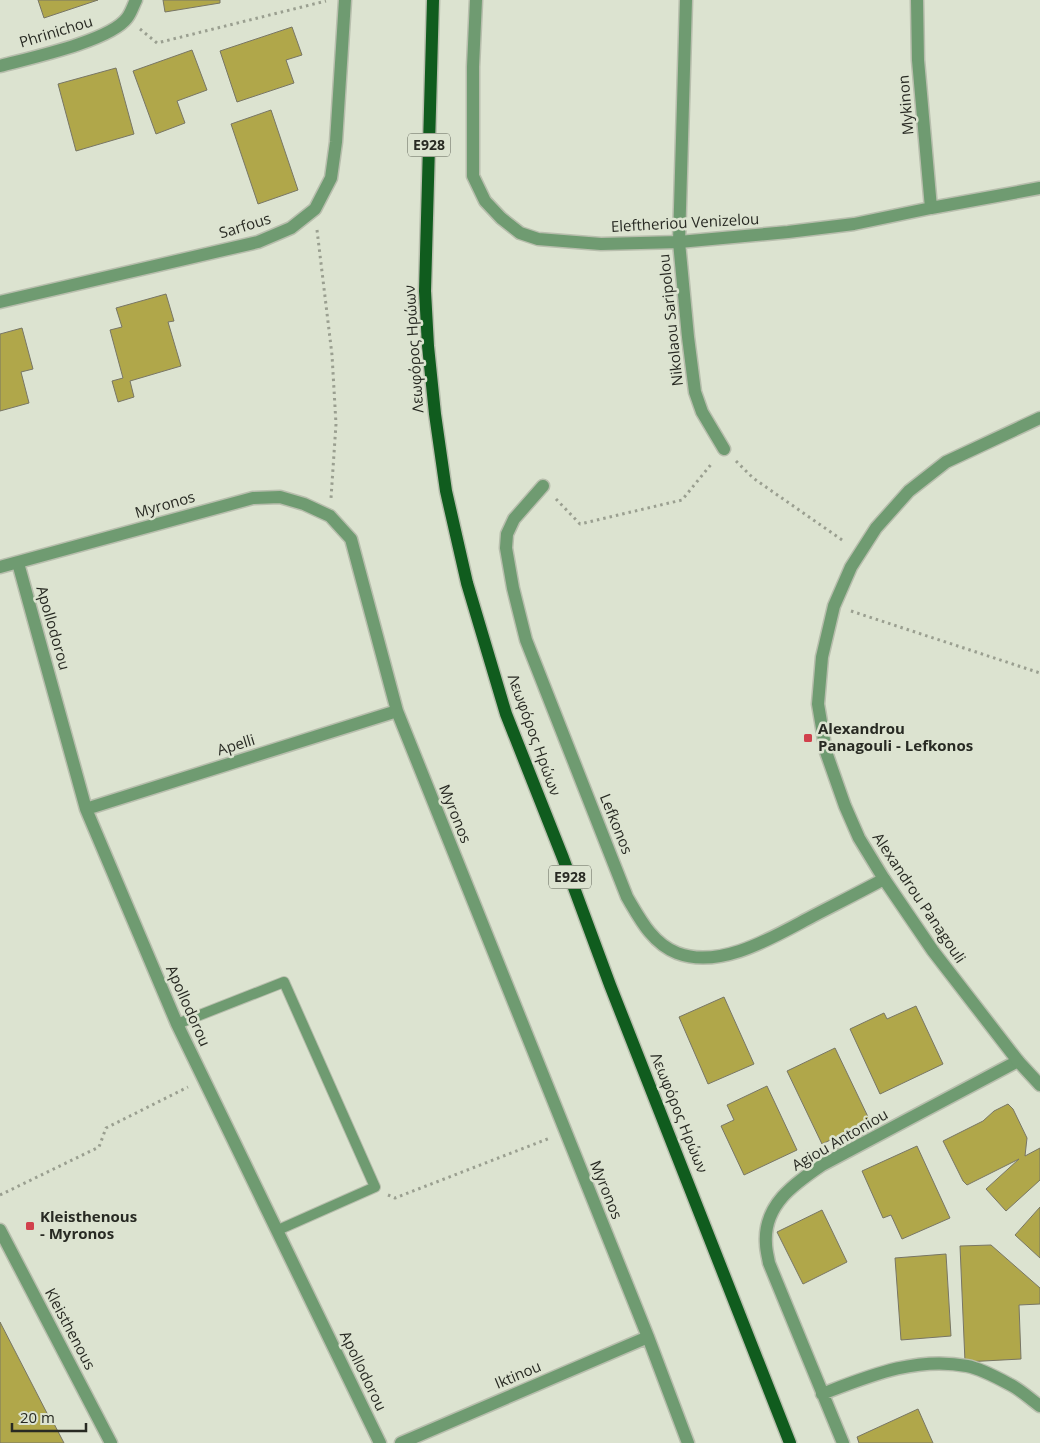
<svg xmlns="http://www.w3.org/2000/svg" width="1040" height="1443" font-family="'Open Sans',sans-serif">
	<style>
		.building { fill: #b0a74a; stroke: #787665 }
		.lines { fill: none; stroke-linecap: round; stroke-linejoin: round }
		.service-casing { stroke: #b8bead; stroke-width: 12 }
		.minor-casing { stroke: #b8bead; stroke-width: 15 }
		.tertiary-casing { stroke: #b8bead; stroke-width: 15 }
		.primary-casing { stroke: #b8bead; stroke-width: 15 }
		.path { stroke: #9a9f90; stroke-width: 3; stroke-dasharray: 2.5 4; stroke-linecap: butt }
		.service { stroke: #6f9b71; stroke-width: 10 }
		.minor { stroke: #6f9b71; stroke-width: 12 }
		.tertiary { stroke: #6f9b71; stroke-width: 12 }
		.primary { stroke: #105c1e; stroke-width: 12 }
		.poi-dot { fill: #d1414c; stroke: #dce3d0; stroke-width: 2 }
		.labels { text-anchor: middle; stroke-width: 5; stroke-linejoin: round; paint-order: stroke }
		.shield { fill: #dce3d0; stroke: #5e6257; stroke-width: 1 }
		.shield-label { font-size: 14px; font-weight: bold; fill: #282a23 }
		.street-label { font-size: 15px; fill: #282a23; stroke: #dce3d0 }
		.poi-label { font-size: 15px; font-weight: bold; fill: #282a23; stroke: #dce3d0; text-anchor: start }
	</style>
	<rect width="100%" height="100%" fill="#dce3d0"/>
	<!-- building -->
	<path class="building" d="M38 0H98L44 18Z
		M163 0H220V3L165 12Z
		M292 27 302 55 286 60 294 83 237 102 220 51Z
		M192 50 207 90 177 101 185 123 156 134 133 71Z
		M116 68 134 134 76 151 58 84Z
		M271 110 298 190 258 204 231 124Z
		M166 294 174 321 168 322 181 366 130 381 134 397 118 402 112 381 123 378 110 330 122 327 116 308Z
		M22 328 33 369 21 372 29 403 0 411V334Z
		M724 997 754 1064 708 1084 679 1017Z
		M916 1006 943 1064 880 1094 850 1029 884 1013 887 1019Z
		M835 1048 870 1121 822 1144 787 1071Z
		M767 1086 797 1150 744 1175 721 1126 734 1120 727 1105Z
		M1008 1104 1013 1109 1027 1138 1025 1156 1040 1148V1180L1006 1211 986 1189 1019 1159 967 1185 963 1181 943 1141 983 1121 994 1111Z
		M917 1146 950 1218 902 1239 891 1215 883 1218 862 1171Z
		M1040 1207V1258L1015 1235Z
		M822 1210 847 1262 803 1284 777 1232Z
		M991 1245 1040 1288V1304L1019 1305 1021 1359 965 1362 960 1246Z
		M946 1254 951 1336 901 1340 895 1258Z
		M0 1322 50 1419 51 1418 64 1443H0Z
		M918 1409 933 1443H859L857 1437Z"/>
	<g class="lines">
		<defs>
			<path id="service" d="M177 1024 284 982 375 1187 278 1230"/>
			<path id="minor" d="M476 0 473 67V176L485 201 501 218 520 233 538 239 601 244 679 242 788 232 854 224 931 208 1040 188
				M686 0 679 242 688 337 695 392 702 412 724 449
				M917 0 918 60 931 208
				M0 66C30 58 110 41 127 18 131 13 133 6 136 0
				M0 302 258 242 291 228 315 209 331 178 336 142 345 0
				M543 486 514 519 507 534 506 548 513 588 526 640 627 897C640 919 652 943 677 953 721 970 775 936 813 916 836 904 860 892 884 879
				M18 563 86 809 177 1024 380 1443
				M0 567 253 498 280 497 304 504 330 516 351 539 397 711 648 1337 688 1443
				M86 809 397 711
				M0 1230 111 1443
				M822 1394C869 1376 916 1356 967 1366 978 1368 998 1378 1009 1384 1020 1389 1030 1399 1040 1406
				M401 1443 648 1337
				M843 1443 769 1263C768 1257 766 1250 766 1244 763 1205 794 1184 822 1165L1018 1061"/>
			<path id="tertiary" d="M1040 418 946 462 909 491 876 528 851 567 834 606 822 657 818 704 826 752 845 806 859 838 884 879 933 951 1018 1061 1040 1085"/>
			<path id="primary" d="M433 0 425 291 428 346 435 414 446 491 467 583 506 714 563 858 610 985 790 1443"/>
		</defs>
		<!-- service casing -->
		<use href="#service" class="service-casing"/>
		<!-- minor casing -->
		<use href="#minor" class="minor-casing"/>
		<!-- tertiary casing -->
		<use href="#tertiary" class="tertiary-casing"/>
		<!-- primary casing -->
		<use href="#primary" class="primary-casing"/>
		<!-- path -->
		<path class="path" d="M140 29 157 43 326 1
			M317 230 332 355 336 424 331 498
			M736 461 753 478 845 542
			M556 499 580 524 682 500 713 462
			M851 611 1040 673
			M0 1195 99 1147 106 1128 188 1087
			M388 1195 395 1198 550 1138"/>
		<!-- service -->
		<use href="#service" class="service"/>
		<!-- minor -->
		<use href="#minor" class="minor"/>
		<!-- tertiary -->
		<use href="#tertiary" class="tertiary"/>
		<!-- primary -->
		<use href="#primary" class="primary"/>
	</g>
	<!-- markers -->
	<g class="poi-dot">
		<rect x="803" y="733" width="10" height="10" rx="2.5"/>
		<rect x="25" y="1221" width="10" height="10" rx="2.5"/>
	</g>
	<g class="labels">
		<!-- shield labels -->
		<g class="shield">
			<rect x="408" y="133.5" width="42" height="23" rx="4"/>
			<rect x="549" y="865.5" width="42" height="23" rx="4"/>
		</g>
		<g class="shield-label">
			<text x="429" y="150">E928</text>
			<text x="570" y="882">E928</text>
		</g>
		<!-- street labels -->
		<g class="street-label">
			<text transform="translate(56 32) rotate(-17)" y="5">Phrinichou</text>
			<text transform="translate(906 105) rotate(-95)" y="5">Mykinon</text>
			<text transform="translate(685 223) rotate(-3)" y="5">Eleftheriou Venizelou</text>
			<text transform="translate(245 226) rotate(-17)" y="5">Sarfous</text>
			<text transform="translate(671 320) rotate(-96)" y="5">Nikolaou Saripolou</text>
			<text transform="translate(414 349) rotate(-94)" y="5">Λεωφόρος Ηρώων</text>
			<text transform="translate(165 505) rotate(-16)" y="5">Myronos</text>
			<text transform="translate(53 628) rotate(74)" y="5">Apollodorou</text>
			<text transform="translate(534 735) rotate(70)" y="5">Λεωφόρος Ηρώων</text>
			<text transform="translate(236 745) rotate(-17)" y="5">Apelli</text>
			<text transform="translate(455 814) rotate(68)" y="5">Myronos</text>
			<text transform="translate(616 824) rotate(68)" y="5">Lefkonos</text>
			<text transform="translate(919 898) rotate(56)" y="5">Alexandrou Panagouli</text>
			<text transform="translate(188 1006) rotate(66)" y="5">Apollodorou</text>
			<text transform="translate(679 1113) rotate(68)" y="5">Λεωφόρος Ηρώων</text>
			<text transform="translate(840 1140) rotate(-30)" y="5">Agiou Antoniou</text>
			<text transform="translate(606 1190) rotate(68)" y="5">Myronos</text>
			<text transform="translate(70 1329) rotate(62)" y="5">Kleisthenous</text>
			<text transform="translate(363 1371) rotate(64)" y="5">Apollodorou</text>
			<text transform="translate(518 1375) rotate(-23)" y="5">Iktinou</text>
		</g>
		<!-- poi labels -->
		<g class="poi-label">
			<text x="818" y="734">Alexandrou<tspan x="818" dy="17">Panagouli - Lefkonos</tspan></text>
			<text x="40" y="1222">Kleisthenous<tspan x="40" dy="17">- Myronos</tspan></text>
		</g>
	</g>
	<!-- scale -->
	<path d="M12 1423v8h74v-8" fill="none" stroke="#282a23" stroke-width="2.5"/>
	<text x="20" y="1423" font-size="15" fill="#282a23" stroke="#dce3d0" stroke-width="4" paint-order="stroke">20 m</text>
</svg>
